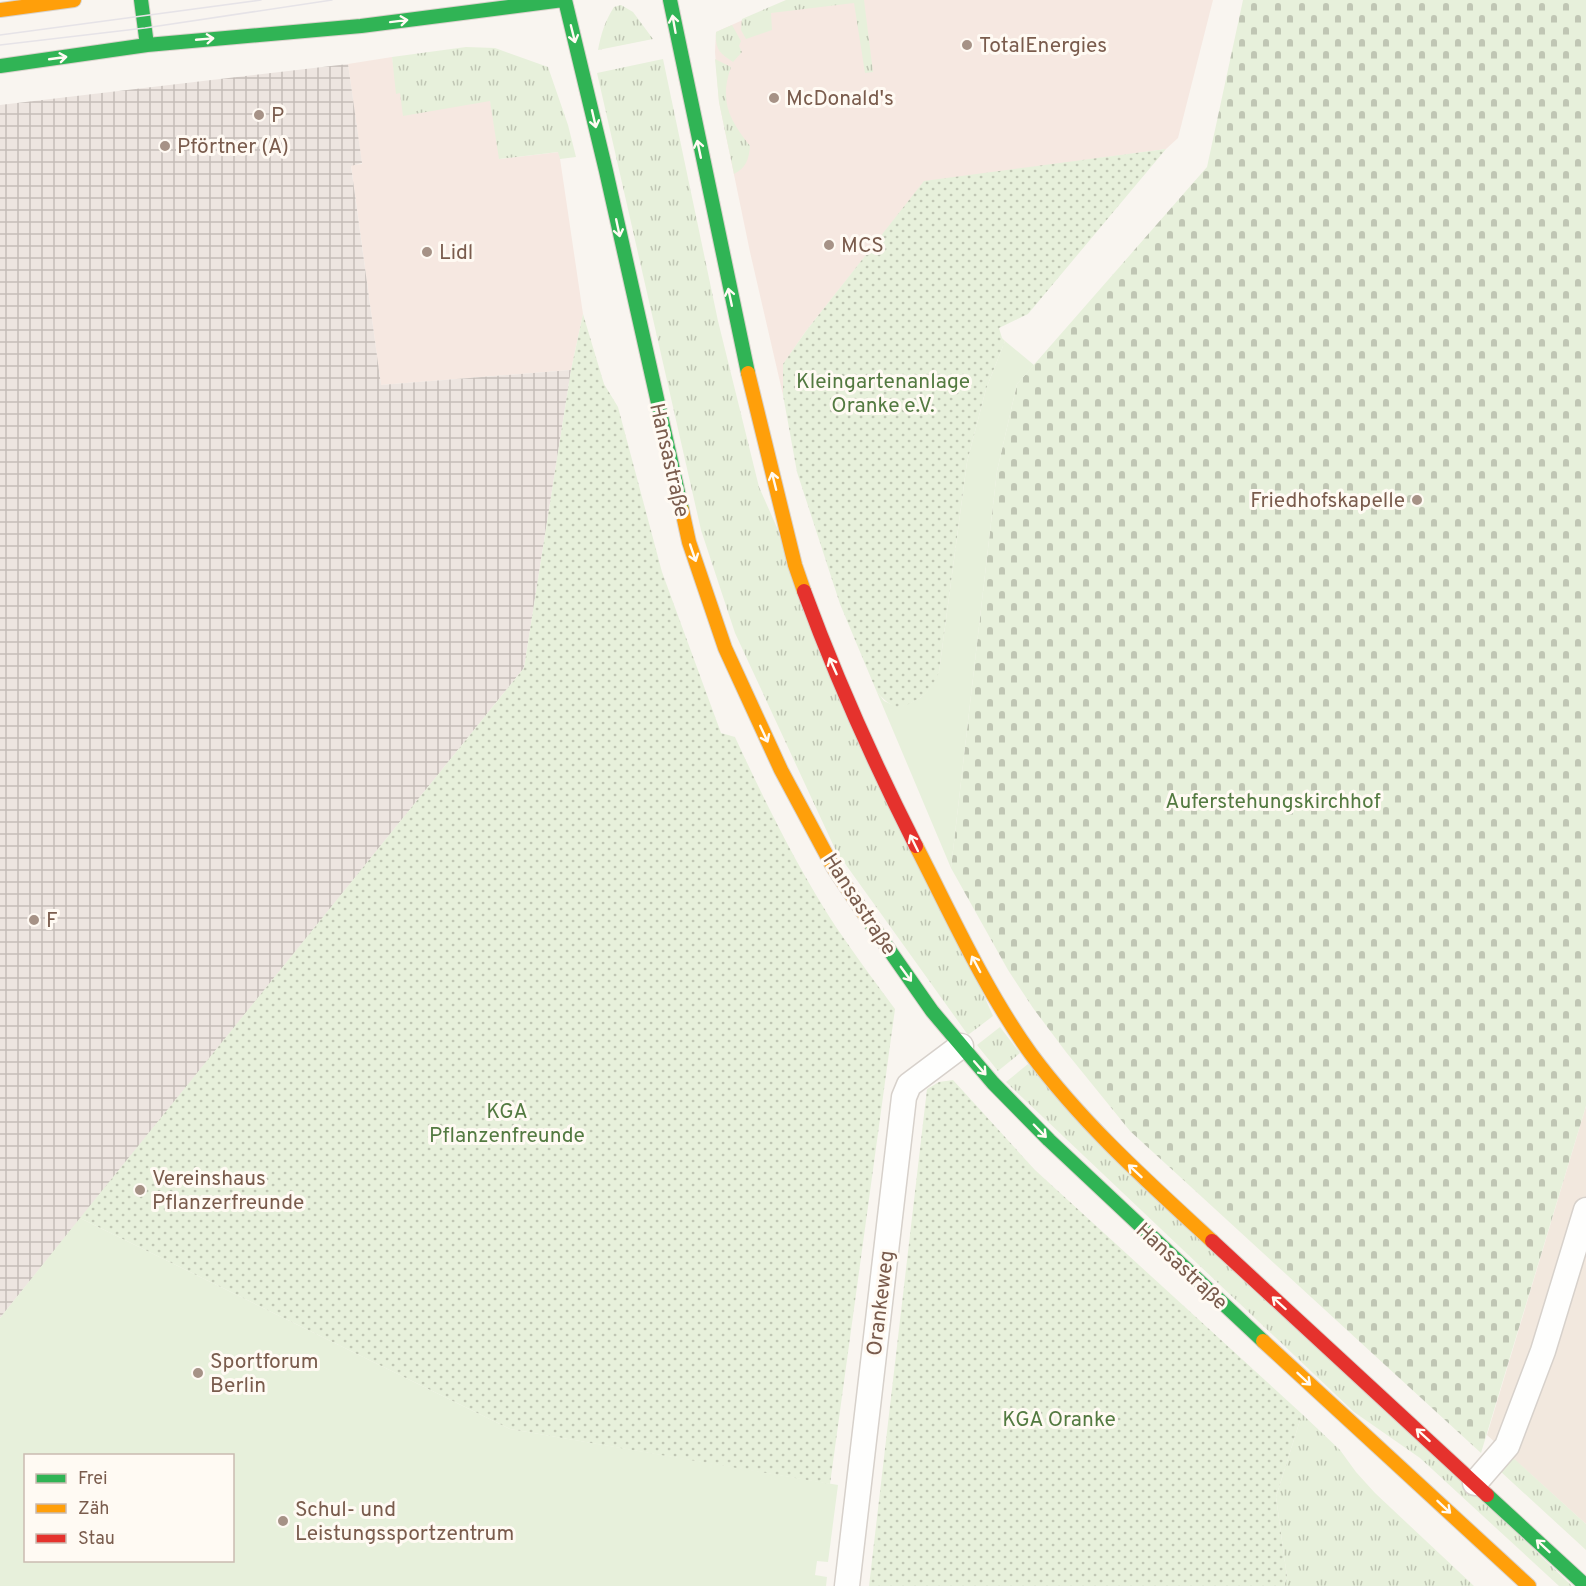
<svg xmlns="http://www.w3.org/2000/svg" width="1586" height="1586" font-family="Overpass,sans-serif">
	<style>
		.residential { fill: #f2e8de }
		.commercial { fill: #f6e8e1 }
		.industrial { fill: url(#industrial-grid) }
		.grass { fill: url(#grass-tufts) }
		.cemetery { fill: url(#cemetery-stones) }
		.park { fill: #e7f0db; fill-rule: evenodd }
		.garden { fill: url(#garden-dots) }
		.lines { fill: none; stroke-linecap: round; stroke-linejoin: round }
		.street-casing { stroke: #d7d1cb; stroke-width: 27 }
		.fast-casing { stroke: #d9d2cb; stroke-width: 16 }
		.slow-casing { stroke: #d9d2cb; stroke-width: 16 }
		.jam-casing { stroke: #d9d2cb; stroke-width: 16 }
		.street { stroke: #fefefd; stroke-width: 24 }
		.fast { stroke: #30b455; stroke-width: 14 }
		.slow { stroke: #ff9f0a; stroke-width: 14 }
		.jam { stroke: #e5322d; stroke-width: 14 }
		.tram { stroke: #e6e3e7; stroke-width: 1.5 }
		.oneway { stroke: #fffaf3 }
		.poi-dot { fill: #a69286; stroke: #fffaf3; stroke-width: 2 }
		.labels { text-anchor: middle; stroke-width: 6; stroke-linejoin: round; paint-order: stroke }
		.poi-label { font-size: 21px; fill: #7a5c4d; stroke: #fffaf3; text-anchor: start }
		.park-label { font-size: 21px; fill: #537a41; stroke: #fffaf3 }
		.street-label { font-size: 21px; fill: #7a5c4d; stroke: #fffaf3 }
	</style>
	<defs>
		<pattern id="industrial-grid" width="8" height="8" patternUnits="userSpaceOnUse" patternTransform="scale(1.5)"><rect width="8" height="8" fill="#ede5e0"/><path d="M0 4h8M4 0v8" fill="none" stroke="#c5bdb8"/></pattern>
		<pattern id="grass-tufts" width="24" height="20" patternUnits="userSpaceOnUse" patternTransform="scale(1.5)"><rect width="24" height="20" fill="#e7f0db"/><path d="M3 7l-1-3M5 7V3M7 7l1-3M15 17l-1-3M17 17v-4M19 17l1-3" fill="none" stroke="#c0c6b4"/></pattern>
		<pattern id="cemetery-stones" width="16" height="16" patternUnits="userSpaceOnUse" patternTransform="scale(1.5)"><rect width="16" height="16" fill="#e7f0db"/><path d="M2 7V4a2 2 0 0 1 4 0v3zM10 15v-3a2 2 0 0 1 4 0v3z" fill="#c0c6b4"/></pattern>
		<pattern id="garden-dots" width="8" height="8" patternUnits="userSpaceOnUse" patternTransform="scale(1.5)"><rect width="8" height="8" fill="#e7f0db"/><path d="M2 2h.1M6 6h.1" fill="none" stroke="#c0c6b4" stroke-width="1.8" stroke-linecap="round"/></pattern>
	</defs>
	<rect width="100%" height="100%" fill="#f9f5f0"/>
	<!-- residential -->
	<path class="residential" d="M1586 1106V1524L1487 1435Z"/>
	<!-- commercial -->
	<path class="commercial" d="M808 0H1213L1178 138 1166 149 924 182 806 331 784 363 783 395 750 252 719 102 715 52 716 32 776 5Z
		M392 57 397 91 487 81 500 159 559 152 583 314 571 370 381 385 351 165 362 164 348 64Z"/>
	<!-- industrial -->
	<path class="industrial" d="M348 64 362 163 351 166 381 385 571 370 524 668 0 1318V105Z"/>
	<!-- grass -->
	<path class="grass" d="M786 0H864L873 72 865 73 854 3 771 13 772 30 746 39 741 30 742 19Z
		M621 5 633 12 653 39 598 50C601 34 605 21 614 7Z
		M732 25 741 41 739 46 742 52 733 62C719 53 715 49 716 32Z
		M466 47 495 48 548 67 568 125 576 157 560 159 558 152 499 159 490 101 403 116 400 93 396 94 392 57Z
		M663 59 718 321 759 487 993 1016 968 1035 836 851 735 633 701 530 597 73Z
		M715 59 731 67C719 101 729 119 750 146 749 159 746 168 734 174L719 102Z
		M1000 1027 1020 1053 998 1071 977 1045Z
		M1028 1064 1572 1586H1559L1420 1458 1354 1412 1006 1082Z
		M1302 1414 1340 1450 1356 1472 1375 1493 1474 1586H1284L1287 1577 1276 1497Z
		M1510 1455 1586 1524V1550L1500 1471Z"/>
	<!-- cemetery -->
	<path class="cemetery" d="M1243 0H1586V1106L1481 1453 1130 1131 1066 1052 1033 1008 1008 970 951 868 997 471 1017 384 1207 167Z"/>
	<!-- park -->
	<path class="park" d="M1005 341 1034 365 1017 384 997 471 951 868 876 690 884 701 897 707C921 701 928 694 939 672L967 462 986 389Z
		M80 1218 510 1429 838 1485 828 1562 817 1561 815 1575 827 1577 826 1586H0V1318ZM26 1456H232V1560H26Z"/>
	<!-- garden -->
	<path class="garden" d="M1166 149 1028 314 999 328 1002 338 1005 341 986 389 967 462 939 672C931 693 918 702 897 708 888 703 882 699 876 690L840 604 797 472 783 395V364L806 331 924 181Z
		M583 314 604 384 618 407 662 572 721 733 735 737C765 802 797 867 836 927 855 955 875 982 895 1009L830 1484 510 1429 80 1218 524 668 571 370Z
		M953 1080 1035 1170 1302 1414 1276 1497 1287 1577 1284 1586H869L927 1089 939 1082Z"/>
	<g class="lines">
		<defs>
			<path id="street" d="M1475 1483 1507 1446 1543 1351 1586 1210
				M847 1586 904 1097 909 1085 961 1046"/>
			<path id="fast" d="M141 0 147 45
				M565 0 606 171 682 510
				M670 0 748 373
				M0 66 147 45 361 26 563 0
				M869 921 932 1011 993 1083 1049 1140 1263 1341
				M1487 1495 1586 1586"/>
			<path id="slow" d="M0 10 74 0
				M748 373 795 565 804 591
				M682 510 689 542 725 648 781 770 833 867 869 921
				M916 846C952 916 985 990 1031 1054 1083 1124 1148 1182 1212 1241
				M1263 1341 1529 1586"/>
			<path id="jam" d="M804 591C836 678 874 763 916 846
				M1212 1241 1487 1495"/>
		</defs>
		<!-- street casing -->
		<use href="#street" class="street-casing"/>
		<!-- fast casing -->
		<use href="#fast" class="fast-casing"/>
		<!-- slow casing -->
		<use href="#slow" class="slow-casing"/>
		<!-- jam casing -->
		<use href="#jam" class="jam-casing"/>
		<!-- street -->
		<use href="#street" class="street"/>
		<!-- fast -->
		<use href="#fast" class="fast"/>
		<!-- slow -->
		<use href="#slow" class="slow"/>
		<!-- jam -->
		<use href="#jam" class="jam"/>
		<!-- tram -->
		<path class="tram" d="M0 35 261 0
			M0 45 145 28 332 0"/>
	</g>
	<!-- one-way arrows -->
	<defs><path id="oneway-shaft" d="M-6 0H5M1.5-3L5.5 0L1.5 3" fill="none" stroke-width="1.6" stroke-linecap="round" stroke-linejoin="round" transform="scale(1.5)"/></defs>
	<g class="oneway">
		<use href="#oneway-shaft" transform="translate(399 21) rotate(-7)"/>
		<use href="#oneway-shaft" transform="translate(674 24) rotate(-100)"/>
		<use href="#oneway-shaft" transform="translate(573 34) rotate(76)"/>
		<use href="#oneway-shaft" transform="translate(205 39) rotate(-5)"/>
		<use href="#oneway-shaft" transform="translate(58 58) rotate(-8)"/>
		<use href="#oneway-shaft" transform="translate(594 119) rotate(77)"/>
		<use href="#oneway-shaft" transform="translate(699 149) rotate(-102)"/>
		<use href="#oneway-shaft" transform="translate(618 228) rotate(78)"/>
		<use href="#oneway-shaft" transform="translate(730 297) rotate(-102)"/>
		<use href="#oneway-shaft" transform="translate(774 481) rotate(-104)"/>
		<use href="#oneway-shaft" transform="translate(693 553) rotate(71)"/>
		<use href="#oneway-shaft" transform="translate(833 666) rotate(-114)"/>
		<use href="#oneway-shaft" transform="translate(764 734) rotate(65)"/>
		<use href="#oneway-shaft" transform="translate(914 843) rotate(-116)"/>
		<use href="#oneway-shaft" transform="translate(976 964) rotate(-118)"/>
		<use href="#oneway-shaft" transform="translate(906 974) rotate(54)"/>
		<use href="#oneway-shaft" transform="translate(980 1068) rotate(49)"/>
		<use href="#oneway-shaft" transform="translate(1040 1131) rotate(46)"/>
		<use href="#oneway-shaft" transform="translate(1135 1171) rotate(-137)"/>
		<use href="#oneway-shaft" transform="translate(1279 1303) rotate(-138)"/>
		<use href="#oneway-shaft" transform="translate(1304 1379) rotate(43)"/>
		<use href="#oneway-shaft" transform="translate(1423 1435) rotate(-138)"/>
		<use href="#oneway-shaft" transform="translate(1444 1507) rotate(43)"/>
		<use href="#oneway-shaft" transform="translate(1543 1546) rotate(-137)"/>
	</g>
	<!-- markers -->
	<g class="poi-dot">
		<circle cx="967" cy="45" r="6"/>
		<circle cx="774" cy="98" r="6"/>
		<circle cx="259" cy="115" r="6"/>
		<circle cx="165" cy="146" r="6"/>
		<circle cx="829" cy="245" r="6"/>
		<circle cx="427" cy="252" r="6"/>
		<circle cx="1417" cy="500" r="6"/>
		<circle cx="34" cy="920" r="6"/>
		<circle cx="140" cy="1190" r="6"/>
		<circle cx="198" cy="1373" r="6"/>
		<circle cx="283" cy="1521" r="6"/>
	</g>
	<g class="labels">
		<!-- poi labels -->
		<g class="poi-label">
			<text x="979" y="52">TotalEnergies</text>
			<text x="786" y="105">McDonald's</text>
			<text x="271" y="122">P</text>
			<text x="177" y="153">Pförtner (A)</text>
			<text x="841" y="252">MCS</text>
			<text x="439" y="259">Lidl</text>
			<text x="1405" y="507" text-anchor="end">Friedhofskapelle</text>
			<text x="46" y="927">F</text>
			<text x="152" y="1185">Vereinshaus<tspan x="152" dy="24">Pflanzerfreunde</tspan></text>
			<text x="210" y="1368">Sportforum<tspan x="210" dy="24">Berlin</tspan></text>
			<text x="295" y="1516">Schul- und<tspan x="295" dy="24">Leistungssportzentrum</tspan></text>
		</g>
		<!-- park labels -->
		<g class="park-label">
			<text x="883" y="388">Kleingartenanlage<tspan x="883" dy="24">Oranke e.V.</tspan></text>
			<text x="1273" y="808">Auferstehungskirchhof</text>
			<text x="507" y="1118">KGA<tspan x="507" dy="24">Pflanzenfreunde</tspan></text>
			<text x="1059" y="1426">KGA Oranke</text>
		</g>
		<!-- street labels -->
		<g class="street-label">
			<text transform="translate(670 460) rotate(77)" y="7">Hansastraße</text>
			<text transform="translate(860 904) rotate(57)" y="7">Hansastraße</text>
			<text transform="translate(1182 1266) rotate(43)" y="7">Hansastraße</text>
			<text transform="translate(880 1303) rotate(-83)" y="7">Orankeweg</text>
		</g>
	</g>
	<!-- legend -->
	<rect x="24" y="1454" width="210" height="108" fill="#fffaf3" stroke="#cabbb1" stroke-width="1.5"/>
	<rect x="36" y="1474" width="30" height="9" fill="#30b455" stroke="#cabbb1" stroke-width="1.5"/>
	<text x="78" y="1484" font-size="18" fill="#7a5c4d">Frei</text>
	<rect x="36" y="1504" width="30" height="9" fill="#ff9f0a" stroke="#cabbb1" stroke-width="1.5"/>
	<text x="78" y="1514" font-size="18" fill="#7a5c4d">Zäh</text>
	<rect x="36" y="1534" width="30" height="9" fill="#e5322d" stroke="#cabbb1" stroke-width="1.5"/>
	<text x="78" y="1544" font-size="18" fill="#7a5c4d">Stau</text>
</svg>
